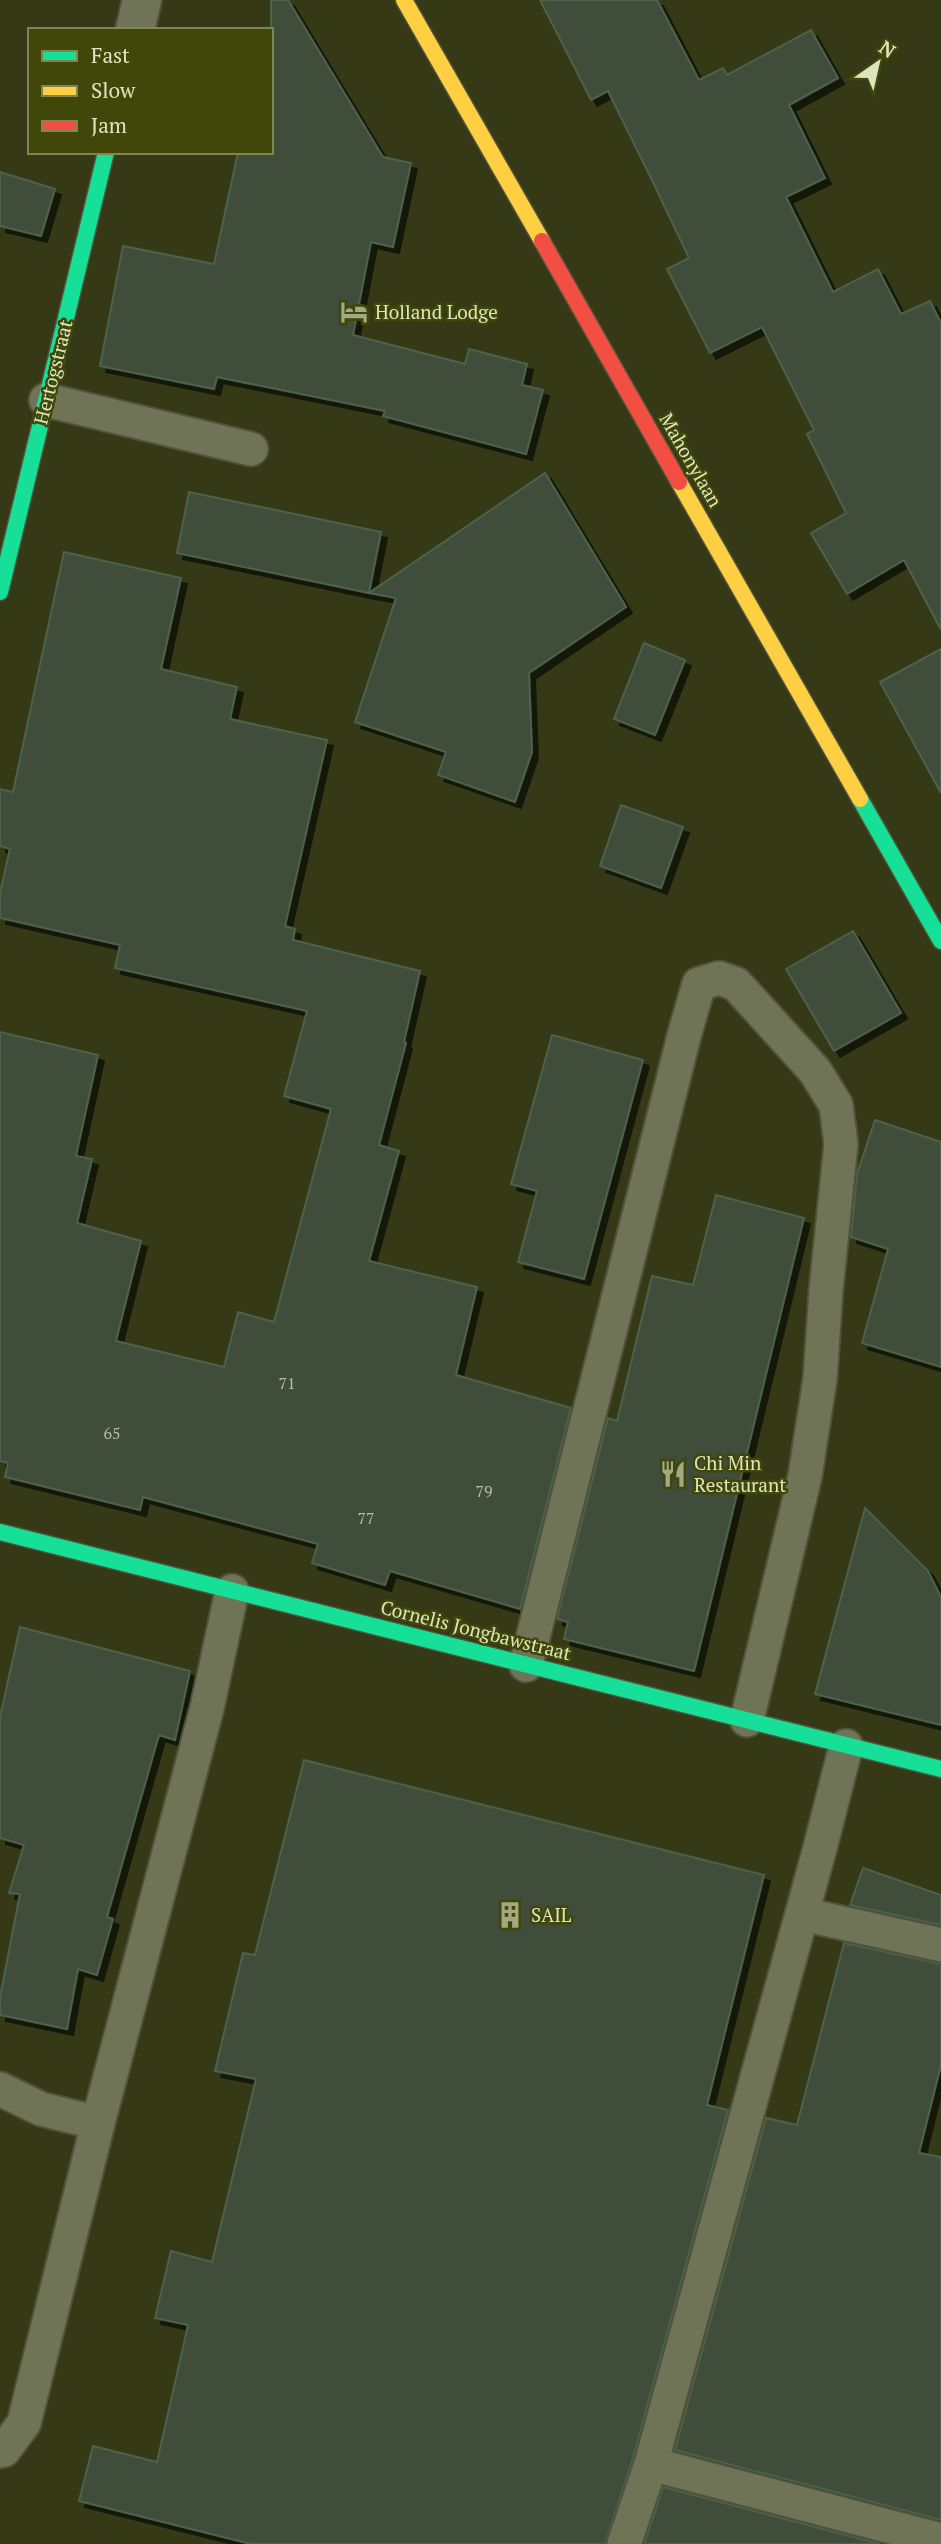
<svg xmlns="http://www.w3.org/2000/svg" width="941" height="2544" font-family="'PT Serif',serif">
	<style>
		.building { fill: #414e3b; stroke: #4b624d; stroke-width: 2; filter: url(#shadow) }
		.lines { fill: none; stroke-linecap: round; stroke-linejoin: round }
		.lane-casing { stroke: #505339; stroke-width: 37 }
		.street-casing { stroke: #505339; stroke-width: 42 }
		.fast-casing { stroke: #505339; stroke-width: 19 }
		.slow-casing { stroke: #505339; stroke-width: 19 }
		.jam-casing { stroke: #505339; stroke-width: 19 }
		.lane { stroke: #707457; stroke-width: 33 }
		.street { stroke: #707457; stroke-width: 38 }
		.fast { stroke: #16e098; stroke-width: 16 }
		.slow { stroke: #ffcf43; stroke-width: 16 }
		.jam { stroke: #f24e42; stroke-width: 16 }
		.labels { text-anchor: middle; stroke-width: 5; stroke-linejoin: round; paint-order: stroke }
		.number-label { font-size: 16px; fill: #b6bf9e }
		.poi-label { font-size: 19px; fill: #dde5bf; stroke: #404708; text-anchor: start }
		.street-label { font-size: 19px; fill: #dde5bf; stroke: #404708 }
	</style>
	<defs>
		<filter id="shadow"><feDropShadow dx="6" dy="6" stdDeviation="0" flood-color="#0009"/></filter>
	</defs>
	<rect width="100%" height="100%" fill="#353916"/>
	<!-- building -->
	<path class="building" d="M271 0H288L383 157 411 163 393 247 371 242 353 335 465 364 469 349 527 364 522 385 543 390 526 454 383 416 385 411 217 377 214 389 100 366 123 246 214 264 238 152H271Z
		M540 0H657L699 80 723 68 727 75 811 30 838 78 789 105 825 178 786 197 833 292 878 269 901 314 930 301 941 323V630L904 560 847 594 811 533 846 513 807 434 814 430 762 327 710 353 667 269 689 258 650 176 608 91 591 100Z
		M0 172 55 189 41 236 0 226Z
		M545 473 626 607 529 673 532 752 515 802 438 775 446 752 355 722 396 598 369 593Z
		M189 492 381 532 369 593 177 553Z
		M64 552 181 578 161 669 237 687 230 719 327 740 285 926 295 929 293 940 420 971 404 1042 406 1043 379 1145 399 1151 369 1261 477 1287 456 1375 571 1408 520 1609 390 1571 385 1585 312 1563 318 1544 143 1497 140 1510 5 1477 8 1463 0 1461V1032L98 1055 76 1156 92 1159 77 1223 141 1241 116 1341 224 1367 238 1312 274 1322 331 1109 284 1096 307 1011 115 968 120 945 0 918V893L10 849 0 846V789L13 792Z
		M644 643 685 660 655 735 614 719Z
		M941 649V793L880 682Z
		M621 805 683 827 661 888 600 866Z
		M853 931 901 1013 834 1051 786 969Z
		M552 1035 643 1060 584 1279 518 1262 537 1191 511 1184Z
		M875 1120 941 1142V1367L862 1343 888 1249 851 1237 857 1174Z
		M716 1195 804 1218 694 1671 564 1639 568 1622 557 1619 608 1418 617 1421 652 1276 693 1285Z
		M865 1508 928 1571 941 1597V1725L815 1694Z
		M20 1627 190 1671 175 1740 159 1735 107 1917 113 1919 97 1975 78 1969 67 2029 0 2015V1997L20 1894 9 1893 24 1845 0 1838V1717Z
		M304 1760 764 1875 707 2105 728 2110 633 2458 605 2544H251L79 2501 93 2446 157 2462 188 2325 155 2318 171 2251 212 2262 256 2079 215 2071 243 1953 255 1955Z
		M863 1868 941 1895V1925L850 1905Z
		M844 1943 941 1964V2065L919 2153 941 2157V2520L675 2450 766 2118 797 2125Z
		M663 2487 880 2544H644Z"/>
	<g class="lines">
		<defs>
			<path id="lane" d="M46 400 251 449
				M526 1665 684 1036 699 984 719 978 736 984 815 1071 836 1105 841 1144 826 1290 820 1379 805 1476 747 1720
				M846 1746 820 1848 651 2464 941 2540
				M802 1914 941 1945
				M0 2089 41 2109 98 2123
				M0 2451 4 2450 24 2423 98 2123 207 1708 232 1591
				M624 2544 651 2464"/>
			<path id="street" d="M135 30 142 0"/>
			<path id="fast" d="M0 592 106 152
				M860 799 941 941
				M0 1532 941 1769"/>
			<path id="slow" d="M404 0 542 241
				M679 482 860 799"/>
			<path id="jam" d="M542 241 679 482"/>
		</defs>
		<!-- lane casing -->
		<use href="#lane" class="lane-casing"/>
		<!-- street casing -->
		<use href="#street" class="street-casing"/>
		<!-- fast casing -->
		<use href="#fast" class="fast-casing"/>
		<!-- slow casing -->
		<use href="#slow" class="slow-casing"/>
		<!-- jam casing -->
		<use href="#jam" class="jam-casing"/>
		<!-- lane -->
		<use href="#lane" class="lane"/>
		<!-- street -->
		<use href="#street" class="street"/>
		<!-- fast -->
		<use href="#fast" class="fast"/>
		<!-- slow -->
		<use href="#slow" class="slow"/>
		<!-- jam -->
		<use href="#jam" class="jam"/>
	</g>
	<!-- icons -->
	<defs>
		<symbol id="hotel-bare" viewBox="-9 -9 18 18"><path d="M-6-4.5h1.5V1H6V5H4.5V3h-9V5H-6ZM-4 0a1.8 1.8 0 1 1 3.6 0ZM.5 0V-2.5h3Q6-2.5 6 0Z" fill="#a2a984" stroke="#404708" stroke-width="2.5" paint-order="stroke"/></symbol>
		<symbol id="restaurant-bare" viewBox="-9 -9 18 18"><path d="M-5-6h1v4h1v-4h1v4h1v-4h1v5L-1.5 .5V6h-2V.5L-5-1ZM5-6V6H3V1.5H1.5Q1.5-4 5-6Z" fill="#a2a984" stroke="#404708" stroke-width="2.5" paint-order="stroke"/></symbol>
		<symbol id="building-bare" viewBox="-9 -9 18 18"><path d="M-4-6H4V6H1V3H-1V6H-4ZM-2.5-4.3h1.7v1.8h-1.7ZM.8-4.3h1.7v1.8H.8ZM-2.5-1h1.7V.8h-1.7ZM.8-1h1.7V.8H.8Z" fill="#a2a984" stroke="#404708" stroke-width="2.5" paint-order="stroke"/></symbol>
	</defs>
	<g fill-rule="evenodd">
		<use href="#hotel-bare" x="335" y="293" width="38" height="38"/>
		<use href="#restaurant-bare" x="654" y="1455" width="38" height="38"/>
		<use href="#building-bare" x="491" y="1896" width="38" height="38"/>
	</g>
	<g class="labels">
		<!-- number labels -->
		<g class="number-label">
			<text x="287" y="1389">71</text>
			<text x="112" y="1439">65</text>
			<text x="484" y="1497">79</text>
			<text x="366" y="1524">77</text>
		</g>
		<!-- poi labels -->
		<g class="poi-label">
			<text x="375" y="319">Holland Lodge</text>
			<text x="694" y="1470">Chi Min<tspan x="694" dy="22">Restaurant</tspan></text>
			<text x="531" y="1922">SAIL</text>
		</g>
		<!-- street labels -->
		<g class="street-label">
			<text transform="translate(53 372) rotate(-76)" y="7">Hertogstraat</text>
			<text transform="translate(691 460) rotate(60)" y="7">Mahonylaan</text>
			<text transform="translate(476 1630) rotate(14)" y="7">Cornelis Jongbawstraat</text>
		</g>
	</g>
	<!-- legend -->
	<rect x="28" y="28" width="245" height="126" fill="#404708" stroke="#7f8651" stroke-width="2"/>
	<rect x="42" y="51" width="35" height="10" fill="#16e098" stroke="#7f8651" stroke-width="2"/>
	<text x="91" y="63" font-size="21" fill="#dde5bf">Fast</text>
	<rect x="42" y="86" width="35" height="10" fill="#ffcf43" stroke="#7f8651" stroke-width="2"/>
	<text x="91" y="98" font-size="21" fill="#dde5bf">Slow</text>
	<rect x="42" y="121" width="35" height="10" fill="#f24e42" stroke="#7f8651" stroke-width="2"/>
	<text x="91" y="133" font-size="21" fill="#dde5bf">Jam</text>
	<!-- north arrow -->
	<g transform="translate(878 63) rotate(34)" stroke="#404708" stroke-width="5" paint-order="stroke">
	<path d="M0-5L12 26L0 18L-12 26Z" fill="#dde5bf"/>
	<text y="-10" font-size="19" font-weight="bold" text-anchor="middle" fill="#dde5bf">N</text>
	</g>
</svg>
